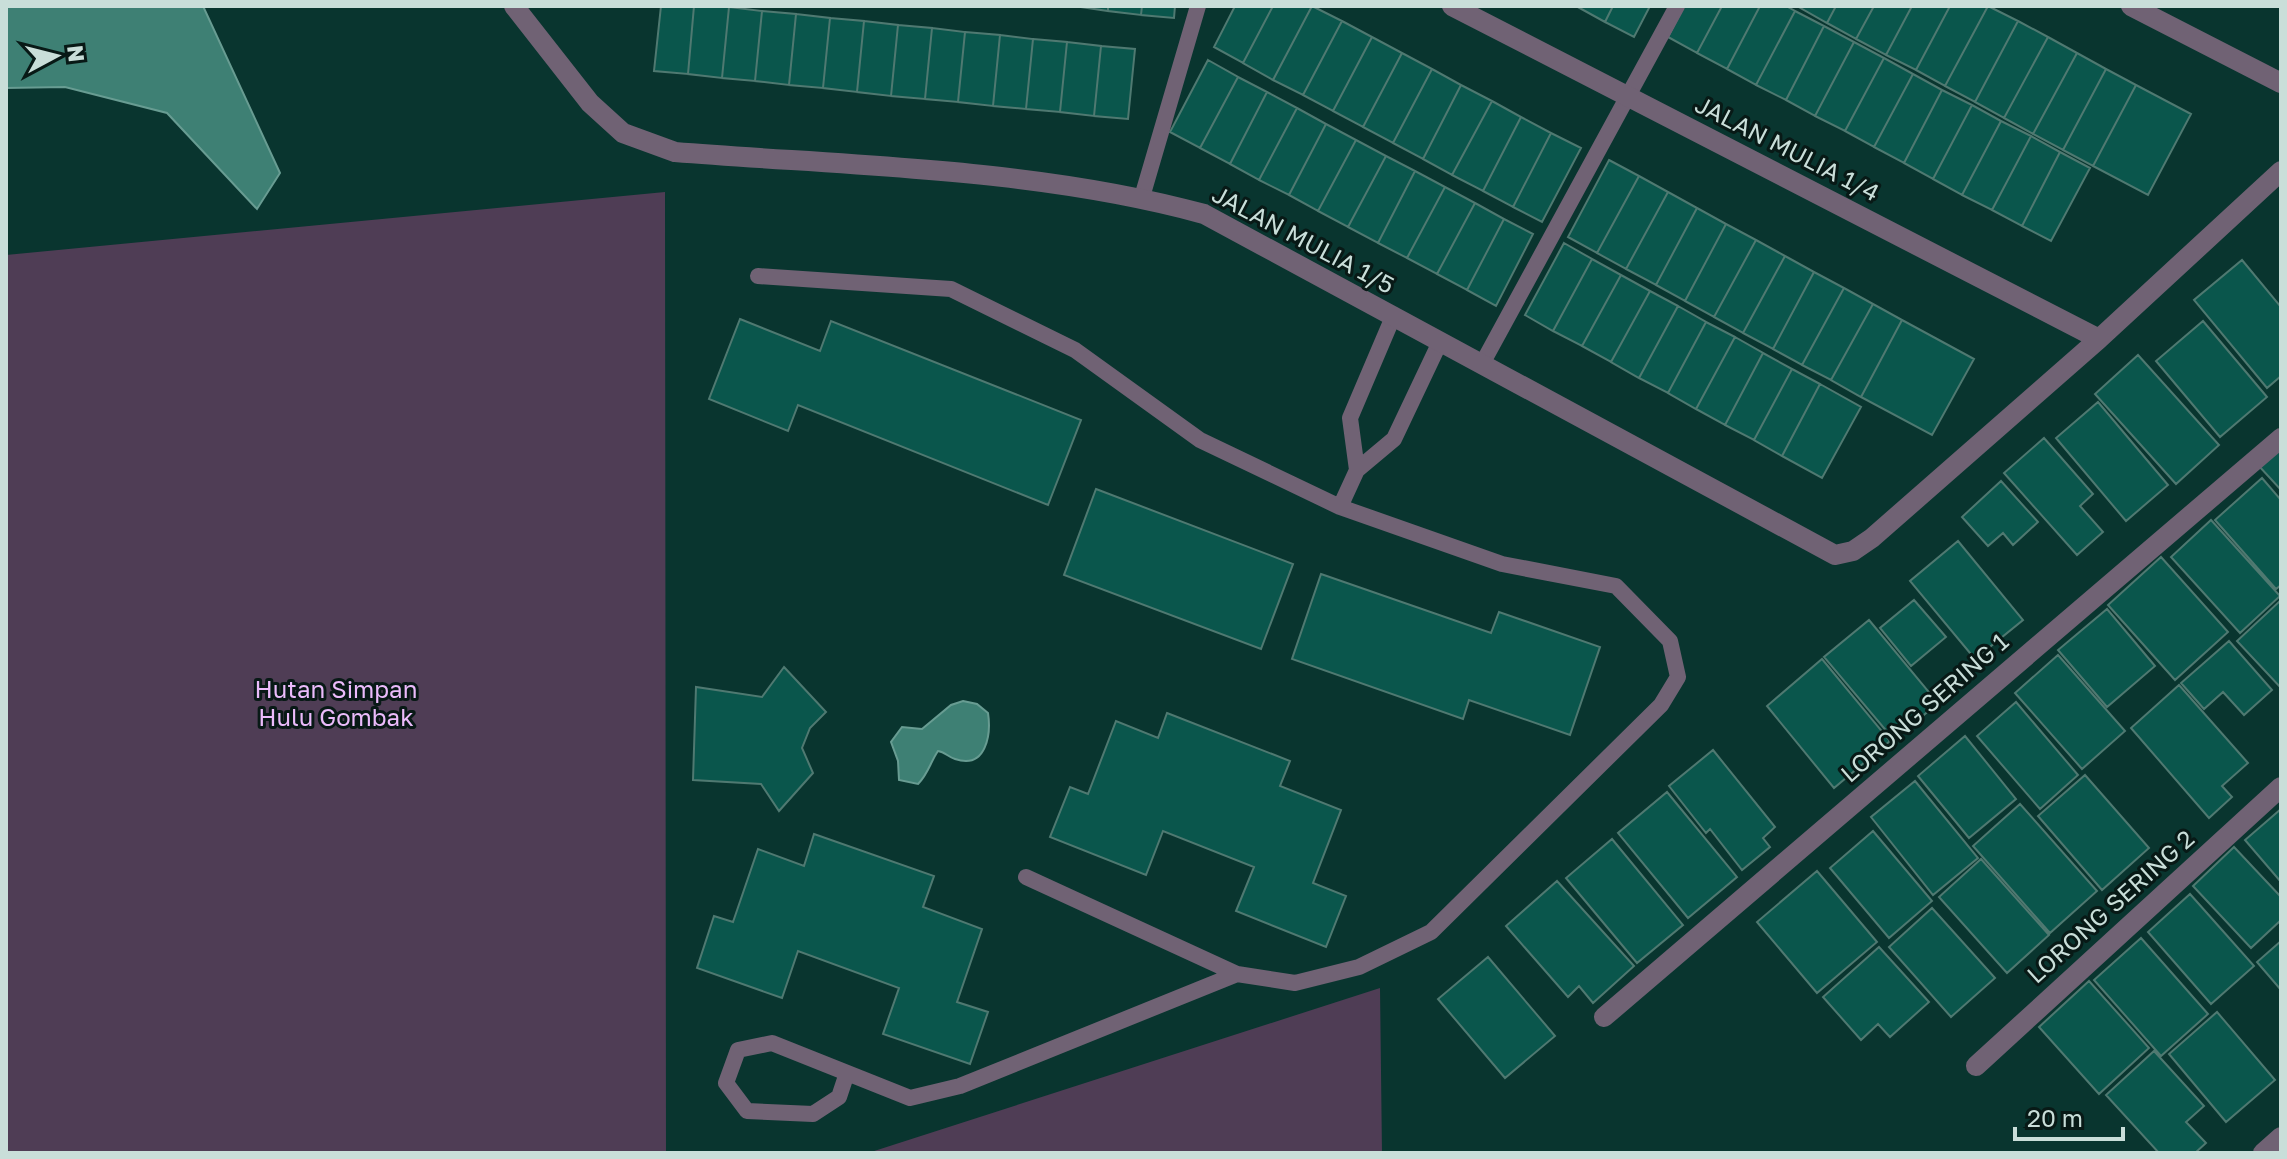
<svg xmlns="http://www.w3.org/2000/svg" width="2287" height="1159" font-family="'Golos Text',sans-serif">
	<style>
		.green { fill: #4f3d55 }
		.water { fill: #3e8074; stroke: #689c92; stroke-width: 2 }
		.building { fill: #0a564c; stroke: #4f7971; stroke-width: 2 }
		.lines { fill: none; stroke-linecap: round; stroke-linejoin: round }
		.lane { stroke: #706274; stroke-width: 16 }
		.street { stroke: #706274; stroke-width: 20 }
		.labels { text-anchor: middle; stroke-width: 6; stroke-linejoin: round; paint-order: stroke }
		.street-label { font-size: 24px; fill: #c9ded9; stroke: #081916 }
		.park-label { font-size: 24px; fill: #ebbbfb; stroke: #081916 }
	</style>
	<rect width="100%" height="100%" fill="#09352f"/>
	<!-- green -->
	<path class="green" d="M665 192 666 1153H6V255Z
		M1380 988 1382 1153H868Z"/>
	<!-- water -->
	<path class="water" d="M6 6H203L280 173 257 209 167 113 65 87 6 88Z
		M963 701 977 704 988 713C991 733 987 770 955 759 948 757 945 752 938 751 930 763 928 774 918 784L899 780 898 761 891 742 902 727 922 729 951 705Z"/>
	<!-- building -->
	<path class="building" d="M661 6H694L688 74 654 71Z
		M694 6 729 7 722 78 688 74Z
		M1074 6H1108V11Z
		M1108 6H1142L1141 15 1108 11Z
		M1142 6H1175L1174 18 1141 15Z
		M1235 6H1273L1243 63 1214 47Z
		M1273 6H1312L1273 80 1243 63Z
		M1312 6 1342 21 1303 95 1273 80Z
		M1576 6H1613L1605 22Z
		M1613 6H1650L1634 37 1605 22Z
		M1684 6H1722L1697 53 1668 37Z
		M1722 6H1760L1727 69 1697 53Z
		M1760 6H1786L1795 11 1756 85 1727 69Z
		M1797 6H1836L1827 23Z
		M1836 6H1874L1856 39 1827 23Z
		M1874 6H1912L1886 55 1856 39Z
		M1912 6H1950L1916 70 1886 55Z
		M1950 6H1988L1945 86 1916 70Z
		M1988 6 2018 21 1975 102 1945 86Z
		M729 7 762 11 755 81 722 78Z
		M762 11 796 14 789 85 755 81Z
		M1795 11 1824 26 1786 100 1756 85Z
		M796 14 830 18 823 88 789 85Z
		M830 18 864 21 857 92 823 88Z
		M864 21 898 25 891 96 857 92Z
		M1342 21 1372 37 1333 111 1303 95Z
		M2018 21 2048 37 2004 118 1975 102Z
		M898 25 932 28 925 99 891 96Z
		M1824 26 1854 42 1815 116 1786 100Z
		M932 28 965 32 958 102 925 99Z
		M965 32 1000 35 993 106 958 102Z
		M1000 35 1033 39 1026 109 993 106Z
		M1372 37 1402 53 1363 127 1333 111Z
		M2048 37 2077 53 2033 134 2004 118Z
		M1033 39 1067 42 1060 112 1026 109Z
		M1067 42 1101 46 1094 116 1060 112Z
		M1854 42 1884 58 1845 131 1815 116Z
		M1101 46 1135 49 1128 119 1094 116Z
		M1402 53 1432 69 1393 143 1363 127Z
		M2077 53 2106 69 2063 150 2033 134Z
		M1884 58 1913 74 1874 147 1845 131Z
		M1208 60 1238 77 1200 148 1170 132Z
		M1432 69 1461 85 1423 159 1393 143Z
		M2106 69 2136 85 2093 166 2063 150Z
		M1913 74 1942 90 1904 163 1874 147Z
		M1238 77 1267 92 1230 164 1200 148Z
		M1461 85 1492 101 1452 175 1423 159Z
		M2136 85 2191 114 2148 195 2093 166Z
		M1942 90 1972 105 1933 179 1904 163Z
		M1267 92 1297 108 1259 180 1230 164Z
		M1492 101 1521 117 1483 191 1452 175Z
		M1972 105 2001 121 1962 195 1933 179Z
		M1297 108 1326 124 1289 195 1259 180Z
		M1521 117 1551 133 1513 207 1483 191Z
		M2001 121 2031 136 1992 210 1962 195Z
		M1326 124 1356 140 1318 211 1289 195Z
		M1551 133 1581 148 1542 222 1513 207Z
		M2031 136 2060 152 2022 226 1992 210Z
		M1356 140 1386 156 1348 227 1318 211Z
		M2060 152 2090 168 2051 241 2022 226Z
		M1386 156 1415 171 1378 243 1348 227Z
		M1609 160 1639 176 1597 253 1568 237Z
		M1415 171 1445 187 1407 258 1378 243Z
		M1639 176 1668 192 1626 269 1597 253Z
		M1445 187 1475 203 1437 274 1407 258Z
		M1668 192 1697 208 1656 285 1626 269Z
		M1475 203 1504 219 1467 290 1437 274Z
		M1697 208 1726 224 1685 301 1656 285Z
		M1504 219 1533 234 1496 306 1467 290Z
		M1726 224 1756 240 1714 317 1685 301Z
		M1756 240 1785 256 1743 333 1714 317Z
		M1564 243 1592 259 1553 331 1525 315Z
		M1785 256 1814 272 1773 349 1743 333Z
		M1592 259 1621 275 1582 346 1553 331Z
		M2242 260 2281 307V376L2267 388 2194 300Z
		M1814 272 1844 288 1802 365 1773 349Z
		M1621 275 1650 291 1611 362 1582 346Z
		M1844 288 1873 304 1831 380 1802 365Z
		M1650 291 1678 306 1639 378 1611 362Z
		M1873 304 1902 320 1861 397 1831 380Z
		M1678 306 1706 322 1668 393 1639 378Z
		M740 319 820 351 831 321 1081 420 1048 505 798 405 788 431 709 399Z
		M1902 320 1974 359 1932 435 1861 397Z
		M2203 321 2267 397 2220 437 2156 361Z
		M1706 322 1735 337 1696 409 1668 393Z
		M1735 337 1763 353 1725 425 1696 409Z
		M1763 353 1792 369 1754 440 1725 425Z
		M2138 355 2219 445 2176 484 2095 394Z
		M1792 369 1820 384 1782 456 1754 440Z
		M1820 384 1861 407 1822 478 1782 456Z
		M2098 402 2168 485 2126 521 2056 438Z
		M2044 438 2093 494 2080 506 2103 532 2077 555 2004 473Z
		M2281 444V490L2258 465Z
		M2262 478 2281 500V585L2276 589 2215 520Z
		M2001 481 2038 522 2013 545 2003 533 1988 546 1962 517Z
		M1096 489 1293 564 1261 649 1064 575Z
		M2211 520 2280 596 2240 633 2171 557Z
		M1958 541 2023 620 1975 659 1910 581Z
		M2161 557 2228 632 2175 680 2108 605Z
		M1321 574 1491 633 1499 612 1600 647 1570 735 1469 700 1463 719 1292 659Z
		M1914 600 1946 637 1911 666 1880 628Z
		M2281 600V688L2237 641Z
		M2107 609 2155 666 2107 707 2058 650Z
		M1869 620 1938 703 1894 740 1824 657Z
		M2229 641 2272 690 2244 715 2223 692 2204 709 2181 683Z
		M2058 655 2125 731 2082 769 2015 693Z
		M1822 659 1890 741 1834 788 1767 706Z
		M784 667 826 712 810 728 802 748 813 773 779 811 761 784 693 780 696 687 762 697Z
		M2179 685 2248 763 2222 786 2232 797 2209 818 2131 728Z
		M2016 702 2078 775 2040 809 1977 736Z
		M1167 713 1290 761 1280 786 1341 810 1313 883 1346 896 1326 947 1236 911 1254 867 1163 831 1146 875 1050 837 1070 787 1088 794 1116 721 1158 738Z
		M1965 736 2016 799 1969 838 1918 776Z
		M1713 750 1775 827 1763 838 1770 847 1742 870 1710 829 1706 833 1669 786Z
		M2085 775 2149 848 2102 890 2038 816Z
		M1915 781 1978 858 1933 895 1871 817Z
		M1667 792 1737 877 1688 918 1618 833Z
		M2020 804 2097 891 2050 933 1973 846Z
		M2281 809V882L2245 840Z
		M1873 831 1932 901 1889 938 1830 868Z
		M814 834 934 876 923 907 982 929 957 1002 988 1012 970 1064 883 1034 899 988 798 951 782 998 697 968 714 916 733 922 758 849 804 866Z
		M1612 839 1683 925 1637 963 1566 878Z
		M2234 847 2281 897V920L2251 948 2193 886Z
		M1981 859 2049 935 2007 973 1939 897Z
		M1817 871 1877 942 1817 993 1757 922Z
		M1557 881 1634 966 1593 1003 1579 986 1568 997 1506 926Z
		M2190 894 2254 966 2211 1004 2148 932Z
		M1932 908 1995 978 1951 1017 1889 947Z
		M2141 938 2208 1014 2161 1056 2094 980Z
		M2281 941V990L2257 962Z
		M1879 947 1929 1002 1890 1037 1878 1024 1861 1040 1823 997Z
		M1488 957 1555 1036 1505 1078 1438 999Z
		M2089 981 2149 1048 2099 1094 2039 1027Z
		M2217 1012 2275 1080 2226 1122 2169 1054Z
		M2154 1051 2204 1106 2186 1122 2206 1143 2195 1153H2159L2106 1095Z"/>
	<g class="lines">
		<!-- lane -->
		<path class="lane" d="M1142 197 1198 6
			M758 276 951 289 1075 350 1200 440 1340 507 1502 564 1616 586 1670 641 1678 677 1661 705 1431 932 1359 967 1295 983 1237 974 960 1086 910 1098 772 1043 738 1050 726 1083 747 1111 813 1114 839 1097 847 1073
			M1482 364 1677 6
			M1357 470 1350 418 1393 317
			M1340 507 1357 470 1394 439 1440 342
			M1026 877 1237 974"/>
		<!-- street -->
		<path class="street" d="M514 6 590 103 623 133 675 152C850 166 1036 168 1204 214L1835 555 1853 551 1872 538 2099 339 2281 171
			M1452 6 2099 339
			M2131 6 2281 83
			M1604 1017 2281 438
			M1976 1066 2281 787
			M2263 1153 2281 1137"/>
	</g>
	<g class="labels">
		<!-- street labels -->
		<g class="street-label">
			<text transform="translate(1787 149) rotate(27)" y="8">JALAN MULIA 1/4</text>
			<text transform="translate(1303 240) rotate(28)" y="8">JALAN MULIA 1/5</text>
			<text transform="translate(1925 708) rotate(-41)" y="8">LORONG SERING 1</text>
			<text transform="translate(2111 907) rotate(-42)" y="8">LORONG SERING 2</text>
		</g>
		<!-- park labels -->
		<g class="park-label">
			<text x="336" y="698">Hutan Simpan<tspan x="336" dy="28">Hulu Gombak</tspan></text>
		</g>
	</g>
	<!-- border -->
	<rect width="2287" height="1159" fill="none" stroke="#c9ded9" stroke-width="16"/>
	<!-- north arrow -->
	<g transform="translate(56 56) rotate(83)" stroke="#081916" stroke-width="6" paint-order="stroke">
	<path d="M0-6L14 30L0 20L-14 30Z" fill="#c9ded9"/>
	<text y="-12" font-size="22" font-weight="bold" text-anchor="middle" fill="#c9ded9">N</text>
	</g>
	<!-- scale -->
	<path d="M2015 1127v12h108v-12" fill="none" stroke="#c9ded9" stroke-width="4"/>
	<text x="2027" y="1127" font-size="24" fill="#c9ded9" stroke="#081916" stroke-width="6" paint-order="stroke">20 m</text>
</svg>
